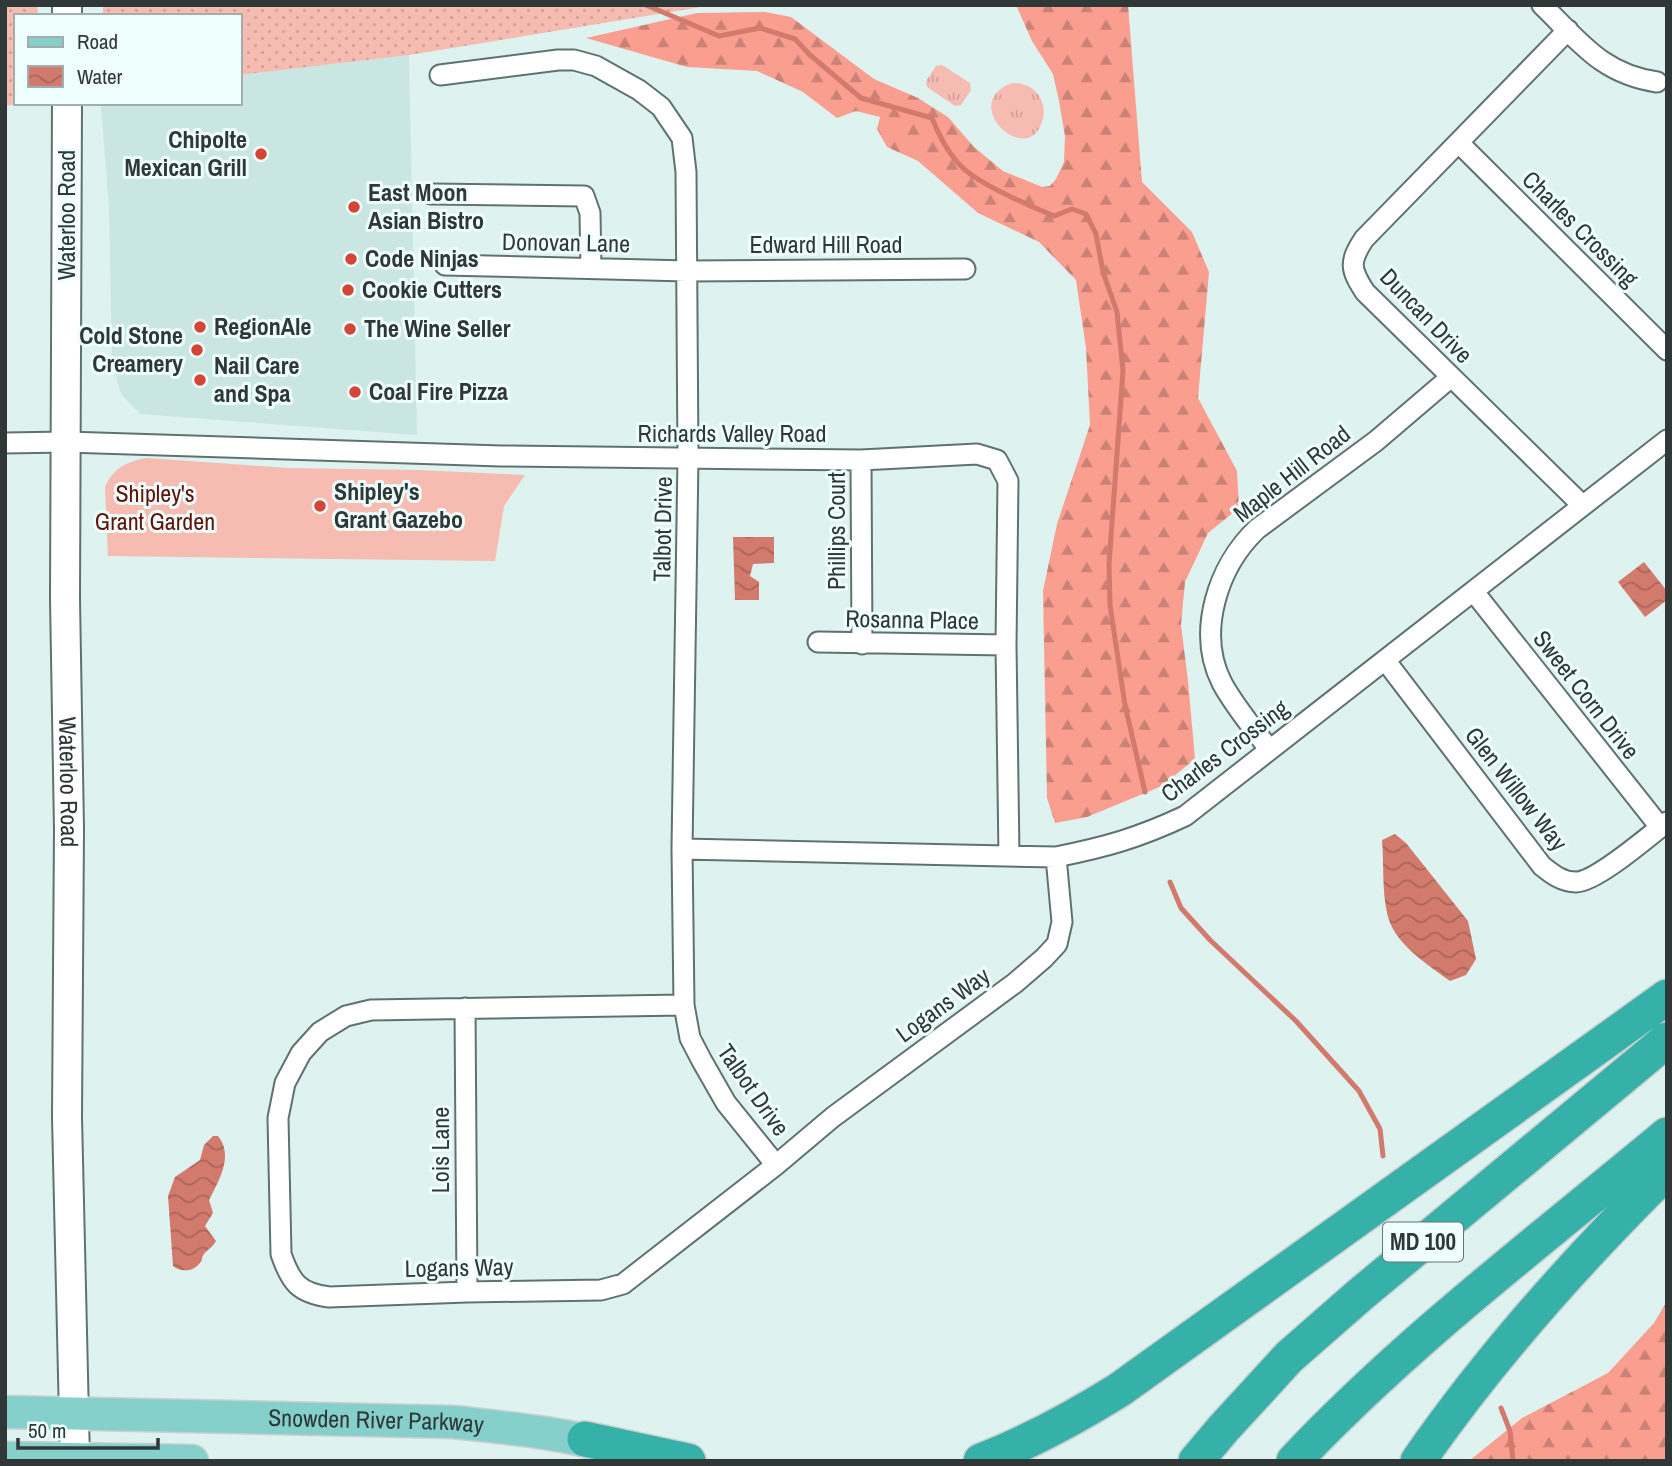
<svg xmlns="http://www.w3.org/2000/svg" width="1672" height="1466" font-family="'Archivo Narrow',sans-serif">
	<style>
		.built { fill: #cae6e3 }
		.grass { fill: url(#grass-dots) }
		.forest { fill: url(#forest-firs) }
		.park { fill: url(#park-tufts) }
		.garden { fill: #f6bbb1 }
		.water { fill: url(#water-waves) }
		.lines { fill: none; stroke-linecap: round; stroke-linejoin: round }
		.stream { stroke: #d27a6c; stroke-width: 5 }
		.street-casing { stroke: #607270; stroke-width: 23 }
		.secondary-casing { stroke: #607270; stroke-width: 32 }
		.primary-casing { stroke: #cdcfcf; stroke-width: 35 }
		.highway-casing { stroke: #cdcfcf; stroke-width: 38 }
		.street { stroke: #fff; stroke-width: 19 }
		.secondary { stroke: #fff; stroke-width: 28 }
		.primary { stroke: #86d0cb; stroke-width: 32 }
		.highway { stroke: #35b1a9; stroke-width: 35 }
		.poi-dot { fill: #d34636; stroke: #eefefc; stroke-width: 2.5 }
		.labels { text-anchor: middle; stroke-width: 6; stroke-linejoin: round; paint-order: stroke }
		.shield { fill: #eefefc; stroke: #697372; stroke-width: 2 }
		.shield-label { font-size: 23px; font-weight: bold; fill: #303737 }
		.poi-label { font-size: 24px; font-weight: bold; fill: #303737; stroke: #eefefc; text-anchor: start }
		.street-label { font-size: 24px; fill: #303737; stroke: #eefefc }
		.park-label { font-size: 24px; fill: #62120a; stroke: #eefefc }
	</style>
	<defs>
		<pattern id="grass-dots" width="8" height="8" patternUnits="userSpaceOnUse" patternTransform="scale(1.75)"><rect width="8" height="8" fill="#f6bbb1"/><path d="M2 2h.1M6 6h.1" fill="none" stroke="#d3a199" stroke-width="1.8" stroke-linecap="round"/></pattern>
		<pattern id="forest-firs" width="22" height="20" patternUnits="userSpaceOnUse" patternTransform="scale(1.75)"><rect width="22" height="20" fill="#fa9e8f"/><path d="M5 1l3.5 6h-7zM16 11l3.5 6h-7z" fill="#cb8276"/></pattern>
		<pattern id="park-tufts" width="24" height="20" patternUnits="userSpaceOnUse" patternTransform="scale(1.75)"><rect width="24" height="20" fill="#f6bbb1"/><path d="M3 7l-1-3M5 7V3M7 7l1-3M15 17l-1-3M17 17v-4M19 17l1-3" fill="none" stroke="#d3a199"/></pattern>
		<pattern id="water-waves" width="16" height="10" patternUnits="userSpaceOnUse" patternTransform="scale(1.75)"><rect width="16" height="10" fill="#d27a6c"/><path d="M0 5q4-4 8 0t8 0" fill="none" stroke="#ab655a"/></pattern>
	</defs>
	<rect width="100%" height="100%" fill="#def2f0"/>
	<!-- built -->
	<path class="built" d="M409 55 417 435 140 414 121 394 112 362 109 207 101 106 115 103H240V75Z"/>
	<!-- grass -->
	<path class="grass" d="M5 5H37L38 16H16V103H22L5 106Z
		M103 5H713L409 55 240 75V16H103Z"/>
	<!-- forest -->
	<path class="forest" d="M1016 5H1128L1142 182 1192 232 1209 272 1198 398 1237 471 1239 508 1208 533 1185 582 1181 625 1188 681 1195 759 1162 786 1087 817 1055 823 1047 798 1043 591 1057 524 1090 425 1086 348 1076 280 1039 242 978 213 918 161 887 147 877 129 880 117 856 111 837 118 803 92 757 71 687 67 586 38 697 13 765 12 791 17 874 79 918 98 948 117 974 147 1003 171 1042 187 1050 186 1056 179 1064 162 1065 136 1059 101 1053 74 1032 41Z
		M1667 1301V1461H1469L1522 1418 1608 1373 1654 1323Z"/>
	<!-- park -->
	<path class="park" d="M942 65 970 83 971 90 961 105 955 106 927 87 926 81 936 66Z
		M1012 83C1034 82 1049 101 1042 122 1027 169 957 103 1012 83Z"/>
	<!-- garden -->
	<path class="garden" d="M146 458 288 468 417 470 525 475 504 506 495 561 108 556 105 487C113 468 127 462 146 458Z"/>
	<!-- water -->
	<path class="water" d="M733 537H774V563L753 564 750 576 759 582V600H735Z
		M1644 562 1667 591V600L1645 617 1618 582Z
		M1395 834 1406 843 1468 921 1476 959 1466 975 1450 981C1427 964 1393 943 1387 913 1382 890 1384 864 1382 840Z
		M213 1136H218C234 1156 219 1180 209 1200L213 1213 205 1226 216 1241C213 1247 208 1249 204 1254 201 1258 203 1261 199 1264 193 1272 180 1272 173 1266L168 1196 175 1177 200 1160 204 1145Z"/>
	<g class="lines">
		<!-- stream -->
		<path class="stream" d="M646 5 719 36 760 28 795 39 810 55 861 98 932 118C940 138 951 160 969 173 990 189 1030 206 1054 216L1072 209 1086 214 1096 234 1103 272 1117 312 1123 371 1109 564 1110 605 1125 705 1145 792
			M1170 882 1181 908 1210 940 1296 1021 1359 1091 1380 1129 1383 1156
			M1501 1408 1510 1431 1513 1461"/>
		<defs>
			<path id="street" d="M1542 5C1580 42 1602 74 1657 82
				M1568 30 1364 239C1349 262 1350 269 1365 292L1582 505
				M440 75 558 60H574L596 66 639 90 661 107 682 138 686 172 688 458 682 849 684 1005 690 1038 702 1061 726 1103 776 1165
				M1459 143 1667 350
				M431 194 584 196 590 213 591 268
				M445 265 687 271 965 269
				M5 443 66 442 501 456 861 460 977 454 997 460 1008 481 1006 645 1009 856
				M861 460 862 644
				M1474 592 1660 827
				M818 642 1006 645
				M1385 660 1542 866C1552 874 1562 882 1576 882 1596 882 1649 836 1667 822
				M1269 749C1253 728 1235 707 1222 683 1196 632 1218 566 1257 529L1376 441 1451 377
				M682 849 1056 857C1106 847 1138 838 1185 816L1667 440
				M684 1005 371 1010 346 1016 320 1032 301 1053 285 1083 278 1118 281 1254C291 1283 299 1293 329 1297L467 1292 601 1290 623 1284 776 1165 833 1117 1015 983 1044 958 1057 944 1062 922 1056 857
				M465 1008 467 1292"/>
			<g id="secondary">
				<path d="M67 16V5"/>
				<path id="s1" d="M67 103 65 599 69 829 67 1117 75 1461"/>
			</g>
			<g id="primary">
				<path id="s2" d="M5 1412 453 1422C506 1428 559 1432 610 1447"/>
				<path d="M5 1458 192 1461"/>
			</g>
			<path id="highway" d="M585 1439 688 1461
				M981 1461C1030 1442 1074 1418 1119 1390L1667 997
				M1196 1461 1223 1429 1289 1357 1361 1294 1667 1040
				M1294 1461C1407 1341 1541 1240 1667 1135
				M1418 1461C1491 1356 1576 1261 1667 1171"/>
		</defs>
		<!-- street casing -->
		<use href="#street" class="street-casing"/>
		<!-- secondary casing -->
		<use href="#secondary" class="secondary-casing"/>
		<!-- primary casing -->
		<use href="#primary" class="primary-casing"/>
		<!-- highway casing -->
		<use href="#highway" class="highway-casing"/>
		<!-- street -->
		<use href="#street" class="street"/>
		<!-- secondary -->
		<use href="#secondary" class="secondary"/>
		<!-- primary -->
		<use href="#primary" class="primary"/>
		<!-- highway -->
		<use href="#highway" class="highway"/>
	</g>
	<!-- markers -->
	<g class="poi-dot">
		<circle cx="261" cy="154" r="7"/>
		<circle cx="354" cy="207" r="7"/>
		<circle cx="351" cy="259" r="7"/>
		<circle cx="348" cy="290" r="7"/>
		<circle cx="200" cy="327" r="7"/>
		<circle cx="350" cy="329" r="7"/>
		<circle cx="197" cy="350" r="7"/>
		<circle cx="200" cy="380" r="7"/>
		<circle cx="355" cy="392" r="7"/>
		<circle cx="320" cy="506" r="7"/>
	</g>
	<g class="labels">
		<!-- shield labels -->
		<rect class="shield" x="1383" y="1222.5" width="80" height="39" rx="5"/>
		<g class="shield-label">
			<text x="1423" y="1250">MD 100</text>
		</g>
		<!-- poi labels -->
		<g class="poi-label">
			<text x="247" y="148" text-anchor="end">Chipolte<tspan x="247" dy="28">Mexican Grill</tspan></text>
			<text x="368" y="201">East Moon<tspan x="368" dy="28">Asian Bistro</tspan></text>
			<text x="365" y="267">Code Ninjas</text>
			<text x="362" y="298">Cookie Cutters</text>
			<text x="214" y="335">RegionAle</text>
			<text x="364" y="337">The Wine Seller</text>
			<text x="183" y="344" text-anchor="end">Cold Stone<tspan x="183" dy="28">Creamery</tspan></text>
			<text x="214" y="374">Nail Care<tspan x="214" dy="28">and Spa</tspan></text>
			<text x="369" y="400">Coal Fire Pizza</text>
			<text x="334" y="500">Shipley's<tspan x="334" dy="28">Grant Gazebo</tspan></text>
		</g>
		<!-- street labels -->
		<g class="street-label">
			<text transform="translate(67 215) rotate(-90)" y="8">Waterloo Road</text>
			<text transform="translate(1580 229) rotate(45)" y="8">Charles Crossing</text>
			<text transform="translate(566 243) rotate(1)" y="8">Donovan Lane</text>
			<text x="826" y="253">Edward Hill Road</text>
			<text transform="translate(1426 316) rotate(46)" y="8">Duncan Drive</text>
			<text x="732" y="442">Richards Valley Road</text>
			<text transform="translate(1292 474) rotate(-38)" y="8">Maple Hill Road</text>
			<text transform="translate(663 529) rotate(-89)" y="8">Talbot Drive</text>
			<text transform="translate(837 531) rotate(-90)" y="8">Phillips Court</text>
			<text transform="translate(912 620) rotate(1)" y="8">Rosanna Place</text>
			<text transform="translate(1586 695) rotate(52)" y="8">Sweet Corn Drive</text>
			<text transform="translate(1225 751) rotate(-37)" y="8">Charles Crossing</text>
			<text dy="8" stroke="none"><textPath href="#s1" startOffset="679">Waterloo Road</textPath></text>
			<text transform="translate(1516 789) rotate(52)" y="8">Glen Willow Way</text>
			<text transform="translate(943 1005) rotate(-36)" y="8">Logans Way</text>
			<text transform="translate(753 1090) rotate(55)" y="8">Talbot Drive</text>
			<text transform="translate(441 1150) rotate(-90)" y="8">Lois Lane</text>
			<text transform="translate(459 1268) rotate(-1)" y="8">Logans Way</text>
			<text dy="8" stroke="none"><textPath href="#s2" startOffset="371">Snowden River Parkway</textPath></text>
		</g>
		<!-- park labels -->
		<g class="park-label">
			<text x="155" y="502">Shipley's<tspan x="155" dy="28">Grant Garden</tspan></text>
		</g>
	</g>
	<!-- border -->
	<rect width="1672" height="1466" fill="none" stroke="#303737" stroke-width="14"/>
	<!-- legend -->
	<rect x="14" y="14" width="228" height="91" fill="#eefefc" stroke="#a2aead" stroke-width="2"/>
	<rect x="28" y="37" width="35" height="10" fill="#86d0cb" stroke="#a2aead" stroke-width="2"/>
	<text x="77" y="49" font-size="21" fill="#303737">Road</text>
	<rect x="28" y="66" width="35" height="21" fill="url(#water-waves)" stroke="#a2aead" stroke-width="2"/>
	<text x="77" y="84" font-size="21" fill="#303737">Water</text>
	<!-- scale -->
	<path d="M18 1438v10h140v-10" fill="none" stroke="#303737" stroke-width="3.5"/>
	<text x="28" y="1438" font-size="21" fill="#303737" stroke="#eefefc" stroke-width="5" paint-order="stroke">50 m</text>
</svg>
